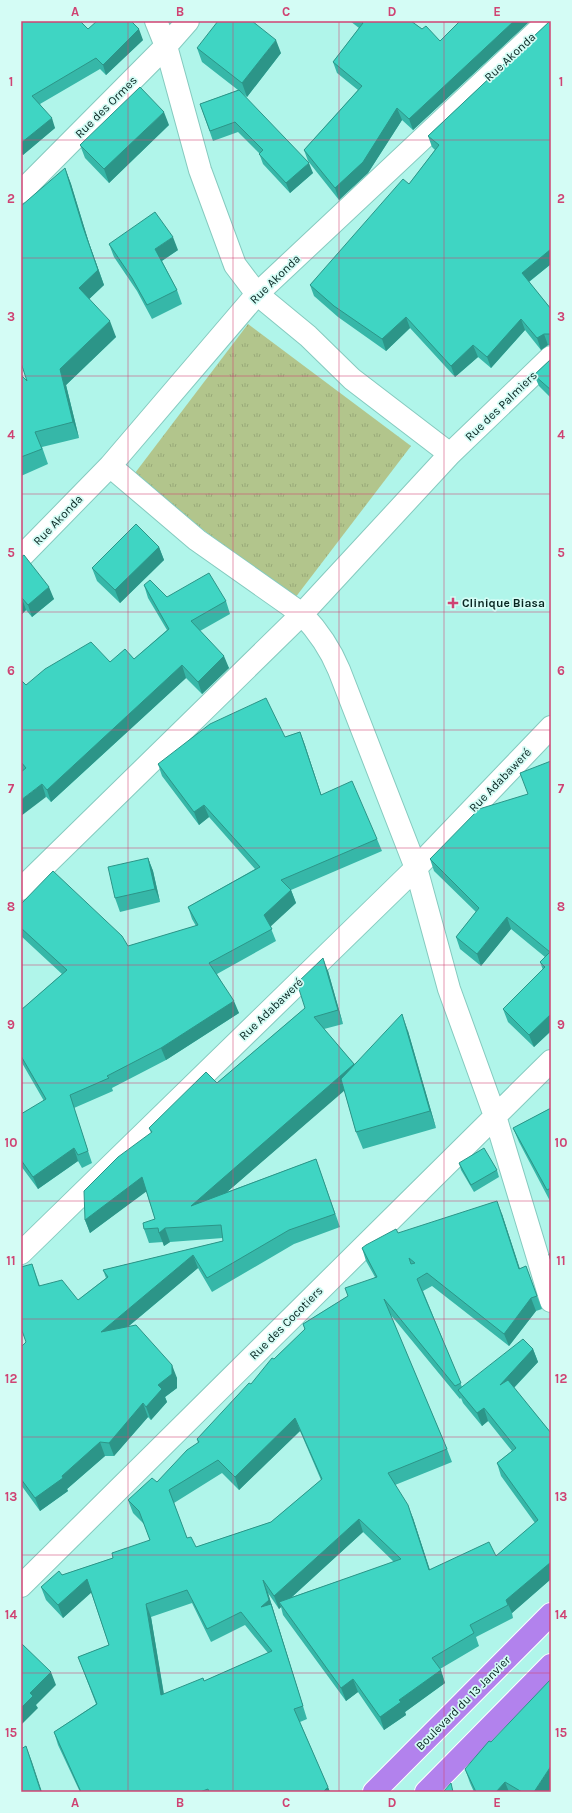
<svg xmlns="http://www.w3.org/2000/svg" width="572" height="1813" font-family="Karla,sans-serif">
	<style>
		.park { fill: url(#park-tufts) }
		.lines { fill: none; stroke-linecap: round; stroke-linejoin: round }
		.street-casing { stroke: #85cabf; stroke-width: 24 }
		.highway-casing { stroke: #fff; stroke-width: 24 }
		.street { stroke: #fff; stroke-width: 22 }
		.highway { stroke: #b282ed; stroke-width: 22 }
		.wall { fill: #36b7a8; fill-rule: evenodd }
		.shaded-wall { fill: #2c9588 }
		.building { fill: #3fd5c3; stroke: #2c9588; fill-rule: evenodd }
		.grid { fill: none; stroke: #cf4373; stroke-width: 1; stroke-opacity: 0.55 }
		.poi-dot { fill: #cf4373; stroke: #d4fcf5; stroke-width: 1.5 }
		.labels { text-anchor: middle; stroke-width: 3.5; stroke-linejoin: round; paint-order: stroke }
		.street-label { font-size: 12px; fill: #072521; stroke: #d4fcf5 }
		.poi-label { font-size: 12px; font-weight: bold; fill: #072521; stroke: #d4fcf5; text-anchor: start }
		.neatline { fill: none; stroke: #cf4373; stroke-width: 1.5 }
		.grid-label { font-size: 13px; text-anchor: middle; font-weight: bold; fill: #cf4373 }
	</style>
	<defs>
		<pattern id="park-tufts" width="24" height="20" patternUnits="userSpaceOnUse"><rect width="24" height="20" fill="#b2c58c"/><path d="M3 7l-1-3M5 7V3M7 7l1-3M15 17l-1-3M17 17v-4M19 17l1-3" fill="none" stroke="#98a978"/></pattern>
	</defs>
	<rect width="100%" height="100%" fill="#b0f5ea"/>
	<!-- park -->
	<path class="park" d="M248 324 411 446 295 598 132 477Z"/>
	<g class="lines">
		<defs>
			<path id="street" d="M21 192 166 46 188 21
				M450 454 551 357
				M110 466 197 540 302 614 450 454 352 379 308 336 257 294 235 265 200 170 166 46 156 21
				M21 557 110 466 257 294 548 21
				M21 889 302 614C318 631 330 648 339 670L416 868 449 989 495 1116 551 1301
				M21 1253 416 868 551 727
				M21 1586 551 1061"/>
			<path id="highway" d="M374 1792 551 1614
				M426 1792 551 1665"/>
		</defs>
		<!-- street casing -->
		<use href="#street" class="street-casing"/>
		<!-- highway casing -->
		<use href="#highway" class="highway-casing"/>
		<!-- street -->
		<use href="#street" class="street"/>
		<!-- highway -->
		<use href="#highway" class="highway"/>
	</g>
	<!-- wall -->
	<path class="wall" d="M21 21 88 29 143 40 106 75 100 69 40 104 55 128 23 155 21 153Z
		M350 21H411L422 29 440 41 460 21H530L413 130 402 120 368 173 339 200 308 161 304 150 358 90 337 73 333 62 359 28Z
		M550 21 551 264 529 282 551 309V345H548L541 350 525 330 491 368 478 357 455 377 410 328 386 351 338 317 314 296 310 285 409 184 435 150 432 147 428 136Z
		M197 48 281 53 247 97 239 91 313 173 290 193 263 164 259 153 238 132 213 141 200 104 238 90 202 62Z
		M169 125 109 183 85 158 80 145Z
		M65 168 71 184 89 243 104 285 89 299 116 337 66 385 79 438 42 447 48 464 21 476V375L27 381Z
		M109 244 178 250 162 261 177 290 182 304 152 319 137 291 114 257Z
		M551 359V398L539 386 534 375Z
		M159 547 164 560 120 603 97 581 92 568Z
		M21 557 54 599 32 617 26 610 21 615Z
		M144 585 167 597 226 601 230 614 200 631 229 668 202 694 186 678 51 802 21 770V680L26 685 110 662 134 659 167 630 148 598Z
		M300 732 321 794 377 839 382 851 291 890 296 903 270 926 276 941 217 974 239 1013 166 1060 112 1088 113 1091 74 1108 92 1163 82 1168 78 1161 38 1189 21 1166V1114L44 1101 22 1063 21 1064V1010L62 974 21 936V904L128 946 196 926 192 919 188 907 255 869 209 817 199 825 162 776 158 764 285 737Z
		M551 761V1031L534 1047 508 1022 503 1009 543 970 540 962 545 957 511 929 481 966 460 949 456 937 476 912 434 871 430 859 528 794Z
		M148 858 153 871 160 902 120 912 115 898Z
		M328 971 343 1024 324 1029 354 1064 408 1031 436 1128 363 1149 356 1132 344 1090 227 1192 316 1159 340 1227 294 1244 212 1292 198 1268 129 1326 177 1378V1388L165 1397 167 1402 151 1420 148 1417 114 1456H105L67 1489 68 1491 40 1511 21 1485V1347L26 1342 32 1264 40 1286 78 1300 106 1278 103 1270 223 1241V1238L170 1242 164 1246 163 1242 149 1243 144 1229 155 1219 146 1191 90 1233 85 1220 151 1133 149 1128 217 1083 305 1008Z
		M551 1108V1203L519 1142 513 1128Z
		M459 1163 497 1170 499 1177 474 1192 461 1170Z
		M502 1214 520 1269 526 1266 542 1309 536 1311 509 1346 432 1286 423 1291 462 1387 533 1349 538 1362 514 1388 551 1433V1579L512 1613 513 1618 476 1637 479 1646 440 1669 445 1683 405 1712 406 1715 384 1730 358 1692 346 1701 283 1615 281 1607 279 1609 268 1593 307 1719 300 1722 330 1792H80L58 1745 54 1732 96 1704 78 1657 109 1645 91 1592 63 1618 46 1600 41 1587 62 1575 113 1558 150 1540 144 1524 133 1513 128 1500 157 1482 198 1443 197 1439 251 1384 274 1359 305 1330 303 1324 348 1296 375 1277 366 1261 362 1248 398 1233ZM390 1314 460 1399 461 1398 463 1403 482 1426 488 1421 512 1451 497 1463 501 1476 535 1523 496 1556 430 1570 413 1518 395 1485 452 1462 447 1449ZM300 1431 321 1480 271 1522 196 1547 187 1538 174 1503 222 1473 239 1490ZM363 1532 394 1562 292 1597ZM192 1603 211 1642 245 1625 268 1653 204 1681 164 1694 151 1617Z
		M465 1769 551 1788 548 1792H474L470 1783Z"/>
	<!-- shaded-wall -->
	<path class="shaded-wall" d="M514 21H530L413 130 409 119Z
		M139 29 143 40 106 75 103 65Z
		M276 40 281 53 247 97 242 83Z
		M397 108 402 120 368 173 339 200 335 188Z
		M164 112 169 125 109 183 104 169Z
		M52 118 55 128 23 155 21 149V143Z
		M309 163 313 173 290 193 286 183Z
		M65 168 71 184 89 243 104 285 84 304 79 288 83 227Z
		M173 237 178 250 160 262 155 249Z
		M551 249V264L526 284 522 273Z
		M406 317 410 328 386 351 382 339Z
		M521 319 525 330 491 368 487 357Z
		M110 321 116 337 66 385 79 438 73 422 60 369Z
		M544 334 548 345 541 350 537 338Z
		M473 345 478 357 455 377 451 366Z
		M159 547 164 560 120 603 115 590Z
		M49 587 54 599 32 617 28 605Z
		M21 598H22L26 610 21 615Z
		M224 656 229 668 202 694 198 682Z
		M182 665 186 678 51 802 47 790Z
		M300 732 305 745 325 807Z
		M42 784 46 797 21 816V800Z
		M204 805 209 817 199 825 194 812Z
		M148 858 153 871 160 902 155 889Z
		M291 890 296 903 269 928 264 915Z
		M507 917 511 929 481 966 477 954Z
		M323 958 328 971 343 1024 338 1010Z
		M234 1001 239 1013 166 1060 161 1048Z
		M402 1014 408 1031 436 1128 430 1111Z
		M551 1014V1031L534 1047 529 1035Z
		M354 1064 359 1078 196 1219 191 1206Z
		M74 1148 78 1161 38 1189 33 1177Z
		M142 1177 147 1191 90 1233 85 1220Z
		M497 1201 502 1214 524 1282 519 1269Z
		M165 1228 170 1242 164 1246 159 1233Z
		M193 1255 198 1268 106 1345 101 1332Z
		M531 1298 536 1311 509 1346 504 1334Z
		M533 1349 538 1362 504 1398 500 1385Z
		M172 1365 177 1378V1388L165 1397 167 1402 151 1420 146 1407 158 1385Z
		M143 1403 148 1417 114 1456 109 1443Z
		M484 1408 488 1421 482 1426 477 1413Z
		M295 1418 300 1431 239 1490 235 1477Z
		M100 1442 105 1456 67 1489 68 1491 40 1511 35 1498 62 1476Z
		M408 1505 413 1518 434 1583 429 1570Z
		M359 1519 363 1532 282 1606 279 1602 281 1607 279 1609 274 1596Z
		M551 1562V1579L512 1613 506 1600Z
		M87 1579 92 1592 63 1618 58 1605Z
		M263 1580 268 1593 307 1719 303 1706 261 1607Z
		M146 1604 151 1617 166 1708 161 1695Z
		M441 1670 445 1683 405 1712 406 1715 384 1730 380 1717 399 1700Z
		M51 1672 56 1685 36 1705 38 1708 21 1725V1708L30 1693Z
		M353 1679 358 1692 346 1701 341 1688Z
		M26 1746 32 1762 42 1792H41Z
		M551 1766V1788L548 1792H534Z
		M505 1782 509 1792H496Z
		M328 1787 330 1792H323Z"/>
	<!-- building -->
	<path class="building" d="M21 21H80L88 29 97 21H131L139 29 103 65 96 58 32 96 52 118 21 143Z
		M218 21H252L276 40 242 83 197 48Z
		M361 21H411L422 29 426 26 440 41 460 21H514L409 119 397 108 363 162 335 188 304 150 362 86 333 62 363 23Z
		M550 21H551V249L522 273 551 309V334H544L537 338 521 319 487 357 473 345 451 366 406 317 382 339 334 306 310 285 403 179 409 184 439 145 428 136Z
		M140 87 164 112 104 169 80 145Z
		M239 90 309 163 286 183 259 154 263 150 235 122 210 131 200 104Z
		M65 168 83 227 98 270 79 288 110 321 60 369 73 422 35 432 42 449 21 457V375L27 381 21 363V206Z
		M155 212 173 237 155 249 177 290 147 305 132 278 109 244Z
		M551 359V390L534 375Z
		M136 524 159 547 115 590 92 568Z
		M24 555 49 587 28 605 22 598H21V557Z
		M209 573 226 601 191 621 224 656 198 682 182 665 47 790 42 784 21 800V772L26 768 21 762V680L26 685 45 669 91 642 110 662 125 649 134 659 169 629 144 585 150 580 167 597Z
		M266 698 285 737 300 732 321 795 352 781 377 839 281 880 291 890 264 915 272 929 209 963 234 1001 161 1048 107 1076 109 1078 70 1095 88 1151 78 1155 74 1148 33 1177 21 1160V1114L46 1099 21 1056V1010L67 970 21 928V904L53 871 122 936 128 946 198 925 188 907 260 867 204 805 194 812 158 764 210 724Z
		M551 761V1014L529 1035 503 1009 545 967 540 962 550 952 507 917 477 954 456 937 479 908 430 859 479 809 528 794 520 773Z
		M148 858 155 889 115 898 108 867Z
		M323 958 338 1010 314 1017 354 1064 191 1206 316 1159 335 1214 289 1230 207 1278 193 1255 101 1332 136 1325 172 1365V1374L158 1385 162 1389 146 1407 143 1403 109 1443 100 1442 62 1476 63 1478 35 1498 21 1479V1347L26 1342 21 1328V1267L32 1264 39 1286 62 1280 78 1300 108 1277 103 1270 223 1241 221 1225 165 1228 159 1233 158 1228 144 1229 143 1223 155 1219 142 1177 85 1220 84 1191 118 1157 152 1132 149 1128 206 1072 217 1083 305 1008 297 983Z
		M402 1014 430 1111 356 1132 341 1079Z
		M551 1108V1188L547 1190 513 1128Z
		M484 1148 497 1170 471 1185 459 1163Z
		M497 1201 519 1269 526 1266 537 1296 531 1298 504 1334 427 1273 417 1279 461 1383 455 1386 384 1299 447 1449 388 1473 408 1505 429 1570 489 1542 496 1556 538 1520 497 1463 516 1448 484 1408 477 1413 458 1390 523 1339 533 1349 500 1385 508 1380 551 1433V1562L506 1600 508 1605 470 1625 474 1633 432 1658 441 1670 399 1700 401 1702 380 1717 353 1679 341 1688 279 1602 401 1559 359 1519 274 1596 263 1580 269 1600 261 1607 271 1604 303 1706 294 1709 328 1787 323 1792H209L208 1789 200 1792H81L54 1732 97 1704 78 1657 109 1645 87 1579 58 1605 41 1587 59 1571 62 1575 113 1558 112 1553 150 1540 139 1511 128 1500 152 1478 157 1482 187 1450 199 1442 197 1439 249 1383 251 1384 272 1358 274 1359 305 1329 303 1324 348 1296 345 1288 377 1277 362 1248 366 1245 396 1229 398 1233ZM409 1258 415 1263 411 1264ZM295 1418 322 1479 271 1522 196 1547 191 1537 187 1538 169 1490 218 1460 235 1477ZM187 1590 207 1629 241 1612 272 1651 204 1681 203 1678 161 1695 146 1604Z
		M551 1253V1262L549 1254Z
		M21 1643 51 1672 30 1693 33 1696 21 1708Z
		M551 1679V1766L534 1792H522L505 1782 496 1792H476L465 1769 489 1741 491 1742Z
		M26 1746 41 1792H21V1749Z
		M451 1783 453 1792H443Z"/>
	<!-- grid -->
	<path class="grid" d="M128 21V1792M233 21V1792M339 21V1792M444 21V1792M21 140H551M21 258H551M21 376H551M21 494H551M21 612H551M21 730H551M21 848H551M21 965H551M21 1083H551M21 1201H551M21 1319H551M21 1437H551M21 1555H551M21 1673H551"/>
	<!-- markers -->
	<path class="poi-dot" d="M451 597h4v4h4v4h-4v4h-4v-4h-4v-4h4z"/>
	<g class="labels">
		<!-- street labels -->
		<g class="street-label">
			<text transform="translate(510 57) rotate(-43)" y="4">Rue Akonda</text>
			<text transform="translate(106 107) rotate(-45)" y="4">Rue des Ormes</text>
			<text transform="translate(275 279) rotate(-44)" y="4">Rue Akonda</text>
			<text transform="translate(501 406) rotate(-44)" y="4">Rue des Palmiers</text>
			<text transform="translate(58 520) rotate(-46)" y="4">Rue Akonda</text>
			<text transform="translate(500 780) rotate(-46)" y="4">Rue Adabaweré</text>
			<text transform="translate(271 1009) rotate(-44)" y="4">Rue Adabaweré</text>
			<text transform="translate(286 1323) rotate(-45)" y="4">Rue des Cocotiers</text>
			<text transform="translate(463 1703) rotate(-45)" y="4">Boulevard du 13 Janvier</text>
		</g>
		<!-- poi labels -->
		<g class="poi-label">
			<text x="462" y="607">Clinique Biasa</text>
		</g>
	</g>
	<!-- border -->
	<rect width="572" height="1813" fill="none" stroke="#d4fcf5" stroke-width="44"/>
	<rect x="22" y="22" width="528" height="1769" class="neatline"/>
	<g class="grid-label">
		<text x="75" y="16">A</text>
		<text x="180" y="16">B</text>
		<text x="286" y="16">C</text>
		<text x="392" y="16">D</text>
		<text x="497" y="16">E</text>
		<text x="11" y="86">1</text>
		<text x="561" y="86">1</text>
		<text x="11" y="203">2</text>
		<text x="561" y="203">2</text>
		<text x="11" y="321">3</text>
		<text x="561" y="321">3</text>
		<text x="11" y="439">4</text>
		<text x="561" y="439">4</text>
		<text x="11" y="557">5</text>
		<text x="561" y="557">5</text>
		<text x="11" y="675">6</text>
		<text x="561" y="675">6</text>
		<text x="11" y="793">7</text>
		<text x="561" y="793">7</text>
		<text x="11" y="911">8</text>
		<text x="561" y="911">8</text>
		<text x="11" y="1029">9</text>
		<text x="561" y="1029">9</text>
		<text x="11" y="1147">10</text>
		<text x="561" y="1147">10</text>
		<text x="11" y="1265">11</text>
		<text x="561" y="1265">11</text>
		<text x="11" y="1383">12</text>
		<text x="561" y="1383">12</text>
		<text x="11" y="1501">13</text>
		<text x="561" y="1501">13</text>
		<text x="11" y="1619">14</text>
		<text x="561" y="1619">14</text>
		<text x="11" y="1737">15</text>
		<text x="561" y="1737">15</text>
		<text x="75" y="1807">A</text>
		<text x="180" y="1807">B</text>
		<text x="286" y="1807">C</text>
		<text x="392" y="1807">D</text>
		<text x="497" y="1807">E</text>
	</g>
</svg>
